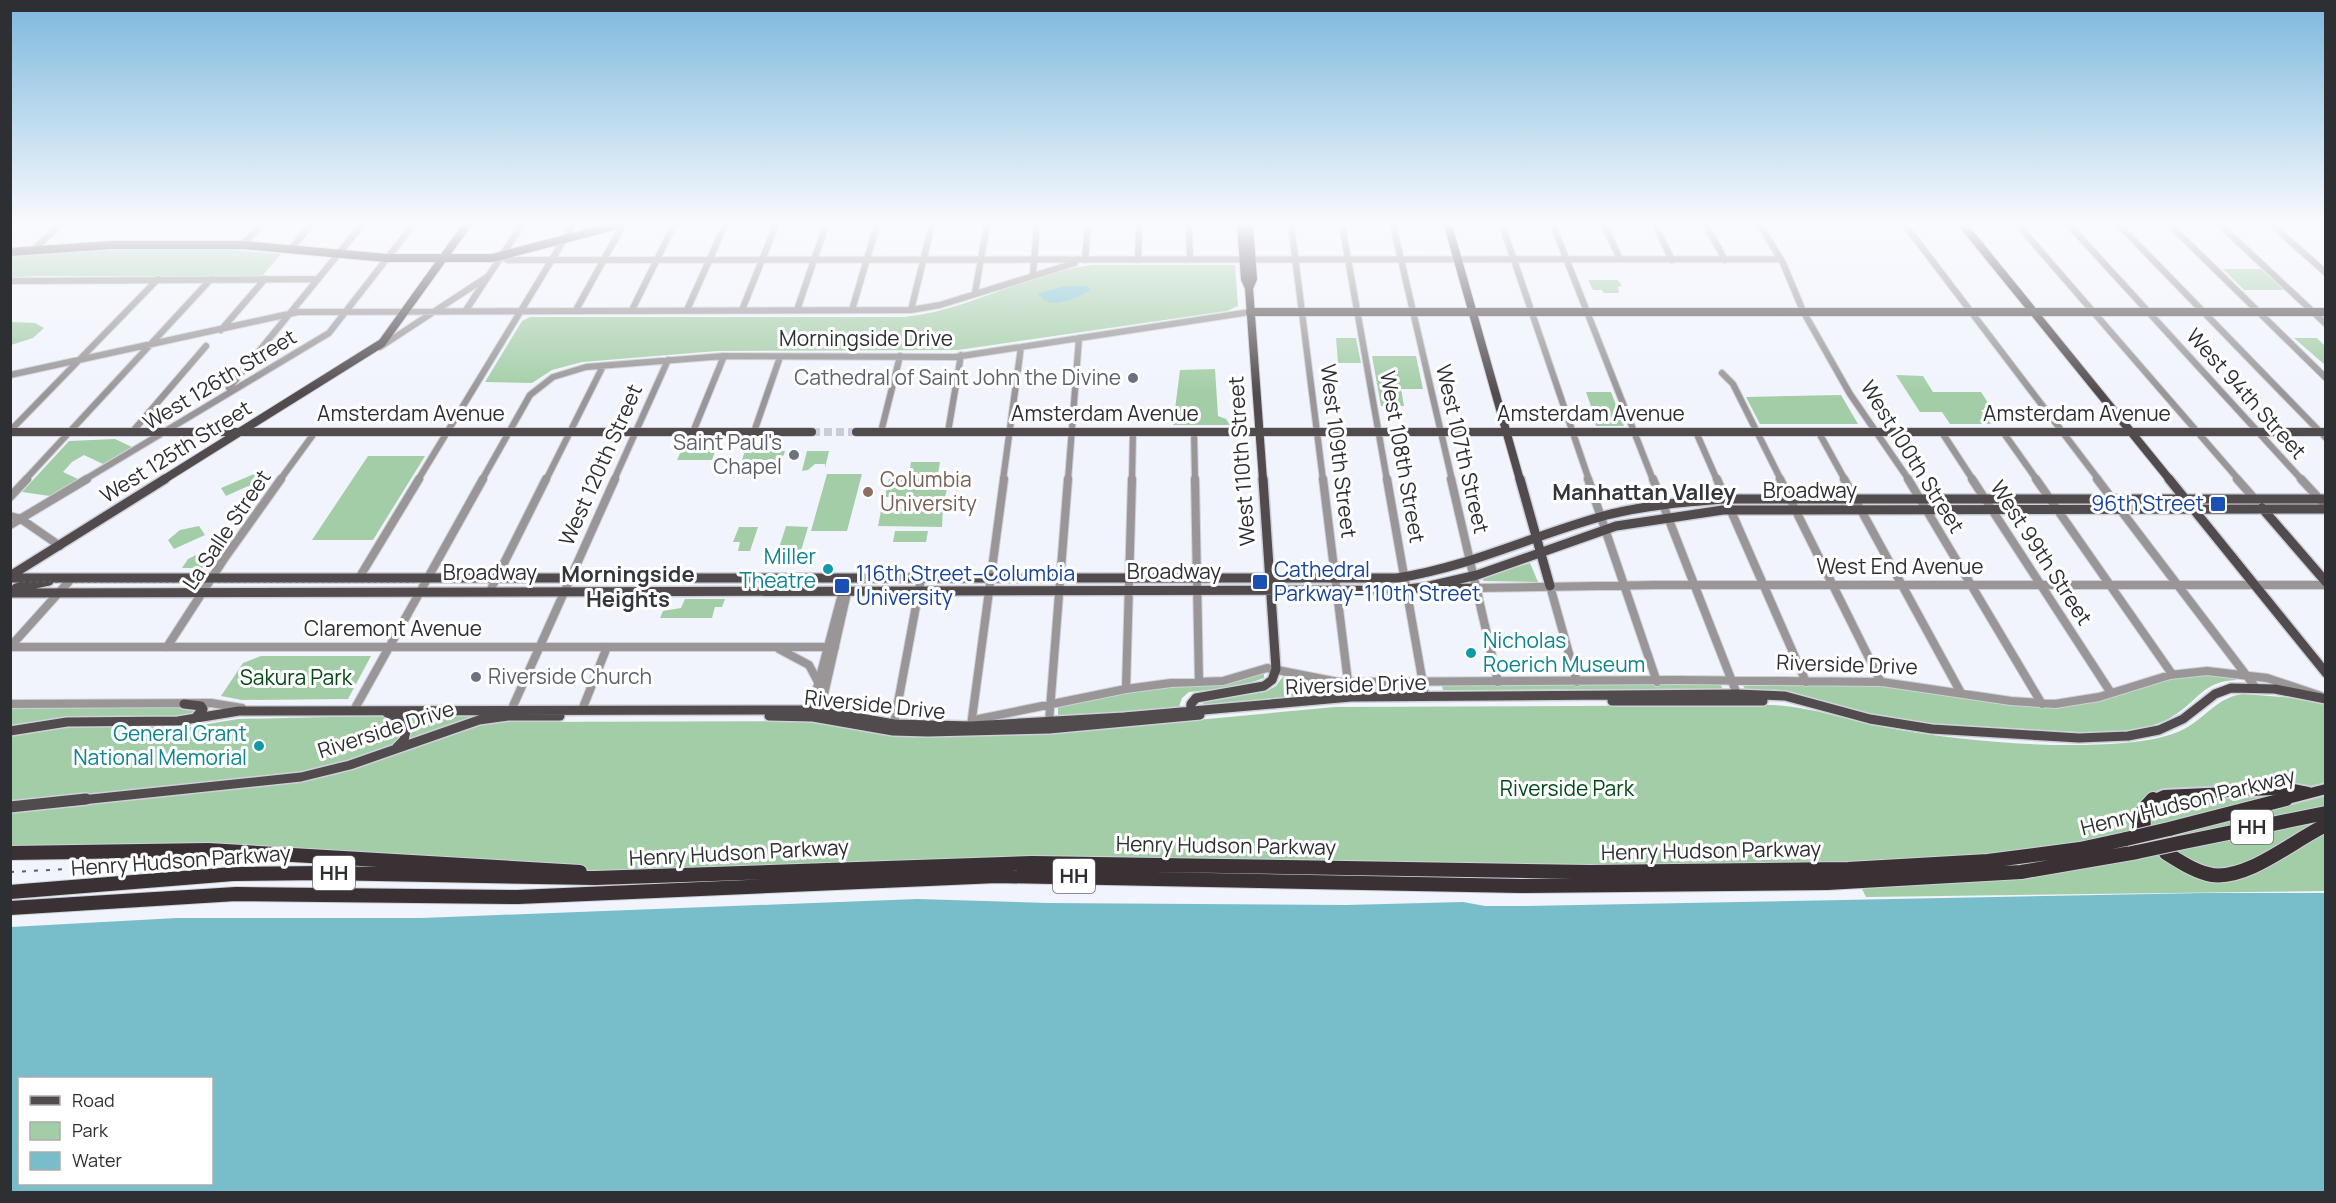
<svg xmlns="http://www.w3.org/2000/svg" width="2336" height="1203" font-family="Manrope,sans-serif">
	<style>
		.green { fill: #a3cda6 }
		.water { fill: #77beca; fill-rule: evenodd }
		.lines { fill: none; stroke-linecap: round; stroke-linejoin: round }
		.major-tunnel { stroke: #cacdd5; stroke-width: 8; stroke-dasharray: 8 4; stroke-linecap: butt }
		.minor-far1-casing { stroke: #ced1d9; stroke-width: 8 }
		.minor-casing { stroke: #ced1d9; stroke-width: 10 }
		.major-far2-casing { stroke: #ced1d9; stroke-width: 10 }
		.major-far1-casing { stroke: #ced1d9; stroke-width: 12 }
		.major-casing { stroke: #ced1d9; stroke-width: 14 }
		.highway-far1-casing { stroke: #ced1d9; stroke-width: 14 }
		.highway-casing { stroke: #ced1d9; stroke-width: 16 }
		.minor-far1 { stroke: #9a9697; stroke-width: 6 }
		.minor { stroke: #9a9697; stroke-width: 8 }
		.major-far2 { stroke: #524b4d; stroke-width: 8 }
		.major-far1 { stroke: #524b4d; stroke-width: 9 }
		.major { stroke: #524b4d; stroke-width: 11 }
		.highway-far1 { stroke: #393134; stroke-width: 10 }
		.highway { stroke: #393134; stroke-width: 14 }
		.rail-far1 { stroke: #5f6065; stroke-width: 1.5; stroke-dasharray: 2 4.5; stroke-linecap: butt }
		.rail { stroke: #5f6065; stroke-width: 2; stroke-dasharray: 4 8; stroke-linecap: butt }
		.highway-bridge-casing { stroke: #ced1d9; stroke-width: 16; stroke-linecap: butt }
		.highway-bridge { stroke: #393134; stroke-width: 14 }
		.worship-dot { fill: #6b7280; stroke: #fff; stroke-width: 2 }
		.education-dot { fill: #8d6e63; stroke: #fff; stroke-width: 2 }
		.transit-dot { fill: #1a4fb4; stroke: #fff; stroke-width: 2 }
		.culture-dot { fill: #0f9aa8; stroke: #fff; stroke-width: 2 }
		.labels { text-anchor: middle; stroke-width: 6; stroke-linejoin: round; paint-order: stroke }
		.shield { fill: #fff; stroke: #6d6d70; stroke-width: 1.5 }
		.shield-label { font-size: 20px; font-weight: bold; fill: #2e2f33 }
		.street-label { font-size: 21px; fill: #2e2f33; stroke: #fff }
		.worship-label { font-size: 21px; fill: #5b616d; stroke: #fff; text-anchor: end }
		.education-label { font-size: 21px; fill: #785e54; stroke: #fff; text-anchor: start }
		.transit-label { font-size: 21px; fill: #164399; stroke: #fff; text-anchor: start }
		.culture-label { font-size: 21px; fill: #0d838f; stroke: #fff; text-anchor: end }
		.park-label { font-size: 21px; fill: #034916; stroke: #fff }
		.neighbourhood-label { font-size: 22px; font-weight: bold; fill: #33363c; stroke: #fff }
	</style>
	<rect width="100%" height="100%" fill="#f1f4fd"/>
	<!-- green -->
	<path class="green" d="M90 250H231L281 254 262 276H35L11 278V256Z
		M1093 265H1235L1238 306 1227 311 958 350 717 351 582 362 552 370 532 383 485 382 522 321 530 317H904C969 311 1028 272 1093 265Z
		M2223 269H2261L2284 290H2244Z
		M1588 280H1618L1622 286 1618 287 1619 293H1604L1602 290H1593Z
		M11 322 35 323 44 328 33 338 11 345Z
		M1336 338H1356L1361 363H1338Z
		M2294 338H2317L2325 346V365Z
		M1372 356H1416L1423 389H1401L1404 406H1381Z
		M1215 369 1218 416 1226 419 1230 425H1173L1180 370Z
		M1896 375 1923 376 1933 392H1981L1992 409 1981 410 1991 424H1950L1942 412H1920Z
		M1586 392H1611L1624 426H1596L1593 418 1575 419 1573 412H1593Z
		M1841 395 1858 424H1760L1746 397Z
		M115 439 132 447 103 464 84 455 72 462 63 472 78 479 50 496 22 492 69 441Z
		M682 449H716L712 460H677Z
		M745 451H785L782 460H742Z
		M807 451H829L825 468V464H815L808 470 802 471Z
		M368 456H425L373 540H312Z
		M911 462H940L938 474H909Z
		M259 472 264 479 226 496 221 488Z
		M827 474H862L847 531H811Z
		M902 477H950L945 497H885L889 479Z
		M882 506H943L942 527 878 526Z
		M199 526 205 535 174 549 168 540 180 530Z
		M786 526 808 527 801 551H778Z
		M739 527H758L750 551H738L740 542H733Z
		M895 531H928L926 542H893Z
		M202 552H217L206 568H182L188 559Z
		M1530 563 1538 582 1483 581 1484 576Z
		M685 599H725L722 607H715L712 618H660L663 611 681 608Z
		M261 656H371L348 699 242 700 221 696 243 663Z
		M1264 671V678L1238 687 1189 692 1182 698 1179 707 1058 717V705L1152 687 1215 683Z
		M2182 674 2232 675 2236 680C2203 681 2198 701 2173 716 2150 731 2118 732 2092 733L1921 723 1746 690 1743 686 1877 683 2069 705 2094 702Z
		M1284 675 1335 686H1406L1407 691 1313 694 1206 705 1202 703 1206 699 1265 692 1276 686Z
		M1447 684H1720L1723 689 1443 690 1442 686Z
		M2243 694 2294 698 2325 704V891L1866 897 1852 869 1155 863 658 877 539 869 11 848 10 707 193 708 195 711 190 727 238 719 501 713 498 722 807 721 884 734 935 737 1047 734 1335 707 1773 705C1811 707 1847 720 1884 727 1956 741 2051 749 2124 743 2145 741 2168 738 2186 728 2207 716 2218 697 2243 694Z"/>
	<!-- water -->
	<path class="water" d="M1064 286H1087L1091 290C1081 296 1060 306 1048 302 1042 300 1043 297 1037 294Z
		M2205 893H2325V1192H11V927L177 918H422L917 899 1047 903 1346 905 1463 902 1485 906H1525ZM212 1078V1184H20V1078Z"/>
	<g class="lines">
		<!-- major-tunnel -->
		<path class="major-tunnel" d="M812 432H856"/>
		<defs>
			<path id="minor-far1" d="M1189 225 1190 259
				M1291 225 1323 480
				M1342 225 1387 480
				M1393 225 1452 480
				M1502 225 1589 480
				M1553 225 1653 480
				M1604 225 1620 259
				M1655 225 1672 260
				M1706 225 1725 260
				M1760 225 1783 263 1803 311 1850 394 1909 480
				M1905 225 2099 480
				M2018 225 2239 480
				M2069 225 2302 480
				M2119 225 2326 438
				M2170 225 2326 378
				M2220 225 2326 324
				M2272 225 2326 273
				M2322 225 2326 228
				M242 245 261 225
				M291 249 311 225
				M33 250 60 225
				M501 257 508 260 1781 259
				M1085 260 1088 225
				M1138 260 1139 225
				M1033 274 1037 225
				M10 281 318 279
				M975 293 987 225
				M466 310 522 225
				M576 310 623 225
				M632 310 674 225
				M687 310 725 225
				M742 310 776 225
				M797 310 826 225
				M852 310 877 225
				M911 310 932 225
				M221 330 265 279
				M380 347 487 277
				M1722 373 1733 384 1781 480
				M10 375 298 312 911 310 940 305 1075 263
				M234 390 229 388 362 225
				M10 431 158 279
				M133 431 206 346
				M1818 431 1845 480
				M1941 431 1973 480
				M693 432 724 356
				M754 432 780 357
				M881 432 900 356
				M948 432 961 355
				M1194 432 1195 480
				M1696 432 1717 480
				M2003 432 2037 480
				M25 480 211 279
				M84 480 329 333 413 225
				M280 480 315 432
				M418 480 573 225
				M482 480 530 395 553 377 586 367 724 356 955 357 1250 312
				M546 480 603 366
				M614 480 668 360
				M1003 480 1021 347
				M1068 480 1079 338
				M1132 480 1133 432"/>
			<path id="minor" d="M1195 479 1199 682
				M1323 479 1348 682
				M1387 479 1425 695
				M1451 479 1498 682
				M1588 479 1657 682
				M1653 479 1737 694
				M1717 479 1806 682
				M1780 479 1881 682
				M1844 479 1961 693
				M1908 479 2042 704
				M1972 479 2111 693
				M2036 479 2172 674
				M2097 479 2256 688
				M2237 479 2253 497
				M2301 479 2326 506
				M10 497 27 479
				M10 516 21 519 60 546
				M10 525 87 479
				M359 578 419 479
				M1550 586 1577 682
				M1475 588 1656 585H2326
				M490 591 546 479
				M10 647H835
				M10 647 72 578
				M167 647 224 559 281 479
				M779 649 809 665 818 682
				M1126 689 1132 479
				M10 704 211 703 242 708
				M354 710 483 479
				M582 710 607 647
				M815 710 813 703 846 579
				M815 710 822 703 846 597 843 590
				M509 715 615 479
				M1049 722 1068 479
				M894 724 921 579
				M971 726 979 719 1126 689 1171 683 1223 681 1267 668 1338 682 1678 680 1882 682 2011 701 2055 704 2099 697 2170 675 2207 671 2267 678 2321 696
				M971 726 1004 479"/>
			<path id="major-far2" d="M1241 225 1245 279 1249 288 1263 480
				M1249 225 1253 279 1249 288
				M1448 225 1520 480
				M1963 225 2170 480
				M10 252 112 245H242L387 258H492L618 225
				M1250 312H2326
				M10 432H812
				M856 432H2326
				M163 480 382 343 467 225"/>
			<path id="major-far1" d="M1520 479 1550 586
				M2169 479 2326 673
				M2262 508 2326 582
				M10 576 165 479
				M10 578H1397C1470 567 1536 534 1607 515 1646 505 1686 502 1725 499H2326
				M16 588 49 581
				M1428 589 1475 588
				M10 593 1399 590 1425 587 1477 575 1616 526 1723 510 2326 509
				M1612 701H1763
				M184 704 201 706 203 709 195 718
				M387 713 403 720 407 726 404 740 397 747
				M1190 714 1191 704 1196 698 1264 686 1272 680 1276 669 1263 479
				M769 716 813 717 893 731 928 732 1049 729 1200 715
				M10 731 67 722 178 721 239 711 815 710 894 724 971 726 1124 717 1351 697 1737 694 1785 696 1870 719 1932 729 2079 738 2128 736 2159 730 2183 719 2215 694 2231 688 2275 689 2326 699
				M72 801 301 777 350 765 479 720 508 716H560"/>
			<path id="major" d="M10 807 86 799"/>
			<path id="highway-far1" d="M2151 801 2164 795 2293 789 2308 792
				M2280 801 2326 789"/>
			<path id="highway" d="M2144 828 2143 810 2153 799
				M2169 829 2286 799
				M2179 843 2326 813
				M10 853 208 850 580 872
				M2166 853C2181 862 2195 872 2212 875 2248 880 2294 840 2326 825
				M10 892 233 874 324 873 595 878 1032 863 1590 872 1848 869 1988 861 2080 849 2126 839
				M10 908 236 894 518 897 997 876 1521 886 1827 883 2021 872 2137 852"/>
		</defs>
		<!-- minor-far1 casing -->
		<use href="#minor-far1" class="minor-far1-casing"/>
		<!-- minor casing -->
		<use href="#minor" class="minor-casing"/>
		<!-- major-far2 casing -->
		<use href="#major-far2" class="major-far2-casing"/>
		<!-- major-far1 casing -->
		<use href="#major-far1" class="major-far1-casing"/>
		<!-- major casing -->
		<use href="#major" class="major-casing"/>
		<!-- highway-far1 casing -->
		<use href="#highway-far1" class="highway-far1-casing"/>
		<!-- highway casing -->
		<use href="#highway" class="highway-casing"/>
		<!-- minor-far1 -->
		<use href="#minor-far1" class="minor-far1"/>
		<!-- minor -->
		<use href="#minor" class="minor"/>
		<!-- major-far2 -->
		<use href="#major-far2" class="major-far2"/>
		<!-- major-far1 -->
		<use href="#major-far1" class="major-far1"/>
		<!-- major -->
		<use href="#major" class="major"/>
		<!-- highway-far1 -->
		<use href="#highway-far1" class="highway-far1"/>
		<!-- highway -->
		<use href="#highway" class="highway"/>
		<!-- rail-far1 -->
		<path class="rail-far1" d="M10 582H414"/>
		<!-- rail -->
		<path class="rail" d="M10 872 128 866"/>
		<defs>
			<path id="highway-bridge" d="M2126 839 2169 829
				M2137 852 2179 843"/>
		</defs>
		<!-- highway-bridge casing -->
		<use href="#highway-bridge" class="highway-bridge-casing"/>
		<!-- highway-bridge -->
		<use href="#highway-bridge" class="highway-bridge"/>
	</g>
	<!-- sky -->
	<linearGradient id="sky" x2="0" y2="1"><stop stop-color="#7bb8dc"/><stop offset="0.57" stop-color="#f9fafe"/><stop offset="1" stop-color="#f9fafe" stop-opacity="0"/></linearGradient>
	<rect width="2336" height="393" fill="url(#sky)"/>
	<!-- markers -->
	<g class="worship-dot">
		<circle cx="1133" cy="378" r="6"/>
		<circle cx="794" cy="455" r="6"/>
		<circle cx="476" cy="677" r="6"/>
	</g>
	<circle class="education-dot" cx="868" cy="492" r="6"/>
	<g class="transit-dot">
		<rect x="2210" y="496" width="16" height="16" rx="3"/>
		<rect x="1252" y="574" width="16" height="16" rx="3"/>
		<rect x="834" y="578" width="16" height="16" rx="3"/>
	</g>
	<g class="culture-dot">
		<circle cx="828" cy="569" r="6"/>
		<circle cx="1471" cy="653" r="6"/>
		<circle cx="259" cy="746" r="6"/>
	</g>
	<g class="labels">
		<!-- shield labels -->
		<g class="shield">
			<rect x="2231" y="810" width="42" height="34" rx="4.5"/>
			<rect x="313" y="856" width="42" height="34" rx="4.5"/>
			<rect x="1053" y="859" width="42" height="34" rx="4.5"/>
		</g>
		<g class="shield-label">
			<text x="2252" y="834">HH</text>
			<text x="334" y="880">HH</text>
			<text x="1074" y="883">HH</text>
		</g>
		<!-- street labels -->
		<g class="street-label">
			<text x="866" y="346">Morningside Drive</text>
			<text transform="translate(220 380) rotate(-31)" y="7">West 126th Street</text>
			<text transform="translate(2246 394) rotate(48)" y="7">West 94th Street</text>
			<text x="411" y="421">Amsterdam Avenue</text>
			<text x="1105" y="421">Amsterdam Avenue</text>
			<text x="1591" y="421">Amsterdam Avenue</text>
			<text x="2077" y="421">Amsterdam Avenue</text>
			<text transform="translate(1462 449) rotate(77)" y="7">West 107th Street</text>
			<text transform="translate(1338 451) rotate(83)" y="7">West 109th Street</text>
			<text transform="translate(176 452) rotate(-32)" y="7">West 125th Street</text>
			<text transform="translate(1402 457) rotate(80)" y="7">West 108th Street</text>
			<text transform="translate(1912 457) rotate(58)" y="7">West 100th Street</text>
			<text transform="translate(1242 461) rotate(-94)" y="7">West 110th Street</text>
			<text transform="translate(601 465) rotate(-66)" y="7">West 120th Street</text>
			<text x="1810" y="498">Broadway</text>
			<text transform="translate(227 530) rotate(-56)" y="7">La Salle Street</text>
			<text transform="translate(2041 553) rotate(57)" y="7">West 99th Street</text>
			<text x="1900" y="574">West End Avenue</text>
			<text x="1174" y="579">Broadway</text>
			<text x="490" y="580">Broadway</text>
			<text x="393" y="636">Claremont Avenue</text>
			<text transform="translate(1847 665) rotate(2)" y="7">Riverside Drive</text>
			<text transform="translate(1356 685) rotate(-2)" y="7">Riverside Drive</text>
			<text transform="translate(875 705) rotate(6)" y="7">Riverside Drive</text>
			<text transform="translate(386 730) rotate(-18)" y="7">Riverside Drive</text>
			<text transform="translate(2188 802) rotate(-14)" y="7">Henry Hudson Parkway</text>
			<text transform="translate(1226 846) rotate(1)" y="7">Henry Hudson Parkway</text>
			<text transform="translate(1711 851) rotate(-1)" y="7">Henry Hudson Parkway</text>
			<text transform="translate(739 853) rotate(-3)" y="7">Henry Hudson Parkway</text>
			<text transform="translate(181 861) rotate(-4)" y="7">Henry Hudson Parkway</text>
		</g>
		<!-- worship labels -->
		<g class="worship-label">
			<text x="1121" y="385">Cathedral of Saint John the Divine</text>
			<text x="782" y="450">Saint Paul's<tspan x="782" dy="24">Chapel</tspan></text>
			<text x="488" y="684" text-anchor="start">Riverside Church</text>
		</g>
		<!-- education labels -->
		<g class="education-label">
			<text x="880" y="487">Columbia<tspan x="880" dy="24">University</tspan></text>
		</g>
		<!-- transit labels -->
		<g class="transit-label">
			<text x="2204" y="511" text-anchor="end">96th Street</text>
			<text x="1274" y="577">Cathedral<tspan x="1274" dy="24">Parkway–110th Street</tspan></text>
			<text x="856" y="581">116th Street–Columbia<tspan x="856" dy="24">University</tspan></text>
		</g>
		<!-- culture labels -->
		<g class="culture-label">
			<text x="816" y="564">Miller<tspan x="816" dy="24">Theatre</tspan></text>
			<text x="1483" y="648" text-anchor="start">Nicholas<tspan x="1483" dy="24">Roerich Museum</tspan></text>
			<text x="247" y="741">General Grant<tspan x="247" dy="24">National Memorial</tspan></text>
		</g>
		<!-- park labels -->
		<g class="park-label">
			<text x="296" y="685">Sakura Park</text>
			<text x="1567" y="796">Riverside Park</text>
		</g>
		<!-- neighbourhood labels -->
		<g class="neighbourhood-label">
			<text x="1644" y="500">Manhattan Valley</text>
			<text x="628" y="582">Morningside<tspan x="628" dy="25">Heights</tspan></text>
		</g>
	</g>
	<!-- border -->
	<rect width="2336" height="1203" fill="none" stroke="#2e2f33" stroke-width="24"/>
	<!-- legend -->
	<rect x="18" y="1077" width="195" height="108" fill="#ffffff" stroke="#abacad" stroke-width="1.5"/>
	<rect x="30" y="1096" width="30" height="9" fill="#524b4d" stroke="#abacad" stroke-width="1.5"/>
	<text x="72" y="1107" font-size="18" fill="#2e2f33">Road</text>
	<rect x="30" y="1122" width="30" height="18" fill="#a3cda6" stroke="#abacad" stroke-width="1.5"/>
	<text x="72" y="1137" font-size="18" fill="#2e2f33">Park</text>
	<rect x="30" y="1152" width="30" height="18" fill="#77beca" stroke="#abacad" stroke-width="1.5"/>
	<text x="72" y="1167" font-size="18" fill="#2e2f33">Water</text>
</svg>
